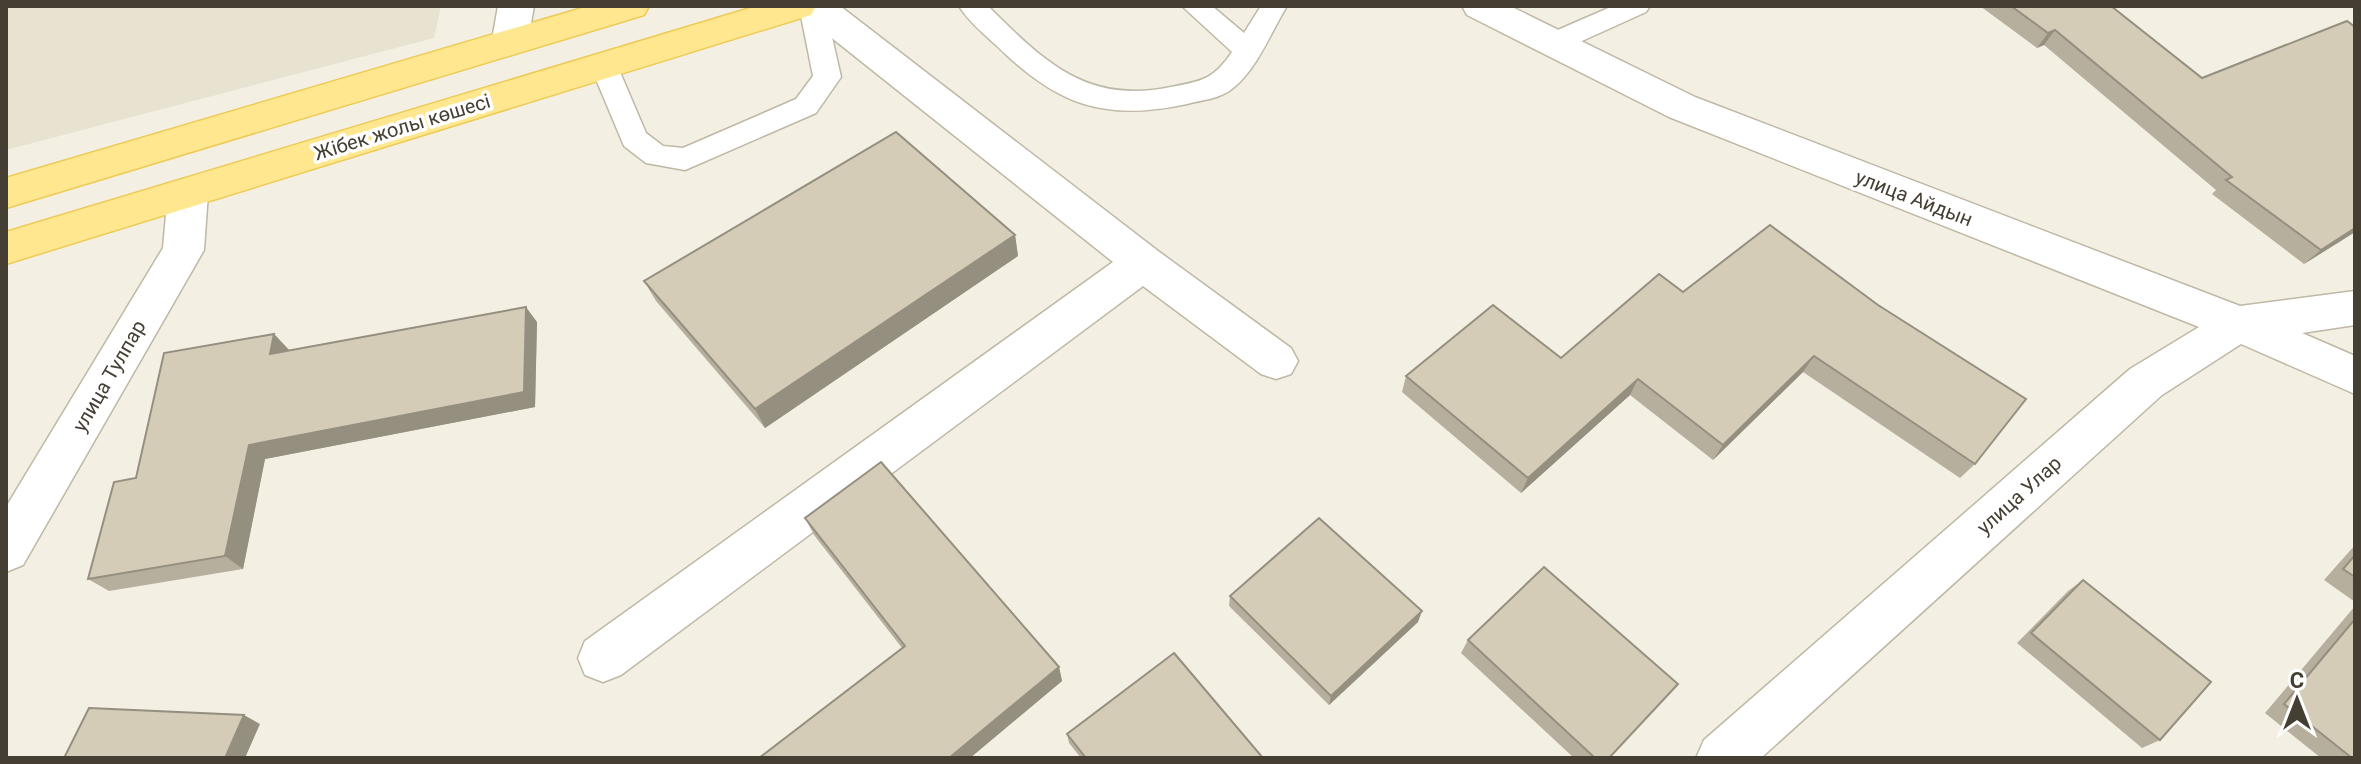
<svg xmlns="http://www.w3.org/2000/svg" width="2361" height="764" font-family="Roboto,sans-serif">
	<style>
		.residential { fill: #e8e2d0 }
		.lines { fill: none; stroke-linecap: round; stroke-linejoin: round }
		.lane-casing { stroke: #bfb8a5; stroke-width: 3 }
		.street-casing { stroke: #bfb8a5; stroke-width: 3 }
		.primary-casing { stroke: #eecb56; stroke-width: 3 }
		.lane { fill: #fff; fill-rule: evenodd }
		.street { fill: #fff; fill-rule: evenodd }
		.primary { fill: #ffe790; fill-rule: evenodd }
		.wall { fill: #b7af9d }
		.shaded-wall { fill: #958f80 }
		.building { fill: #d5ccb7; stroke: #958f80; stroke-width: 2 }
		.labels { text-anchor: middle; stroke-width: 7; stroke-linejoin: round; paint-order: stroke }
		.street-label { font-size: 20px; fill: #453f33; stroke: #fff }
	</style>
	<rect width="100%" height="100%" fill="#f3efe3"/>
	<!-- residential -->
	<path class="residential" d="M6 6H441L434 38 6 150Z"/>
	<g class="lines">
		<defs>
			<path id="lane" d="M799 6H825L841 77 816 113 685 170 646 163 624 146 590 65 594 58 604 55 614 58 646 133 663 146 683 148 796 99 813 76Z
				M959 6H988C1043 61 1087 105 1171 87 1202 81 1213 80 1232 52L1182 6H1212L1244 33 1261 6H1287C1271 32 1257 69 1233 88 1221 99 1201 100 1187 104 1104 122 1057 105 997 46 984 34 968 21 959 6Z
				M1613 6H1650L1646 12 1562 50 1553 52 1544 50 1540 43 1544 36Z"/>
			<path id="street" d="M498 6H534L528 40 523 49 510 53 497 49 492 40Z
				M798 6H840L1158 251 1291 348 1298 361 1291 374 1276 379 1261 374 1143 286 621 675 603 682 585 675 578 658 585 641 1113 262 803 15Z
				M1462 6H1510L1695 97 2240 306 2355 291V325L2302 333 2355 356V394L2241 344 2162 395 1761 758H1696L1704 740 2130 369 2199 327 1669 117 1467 15Z
				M188 178 202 182 208 193 204 250 23 565 6 572V507L163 248 168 193 174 182Z"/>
			<path id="primary" d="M589 6H649L644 15 6 208V178Z
				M757 6H816L811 15 6 264V232Z"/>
		</defs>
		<!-- lane casing -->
		<use href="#lane" class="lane-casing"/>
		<!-- street casing -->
		<use href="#street" class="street-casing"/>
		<!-- primary casing -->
		<use href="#primary" class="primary-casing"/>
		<!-- lane -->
		<use href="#lane" class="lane"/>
		<!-- street -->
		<use href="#street" class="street"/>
		<!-- primary -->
		<use href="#primary" class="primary"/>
	</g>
	<!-- wall -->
	<path class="wall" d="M1980 6H2120L2114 9 2355 232 2304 264 2212 194 2216 190 2044 45 2037 48Z
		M1770 225 1975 464 1960 478 1803 372 1713 460 1630 395 1521 493 1402 392 1406 376 1561 358 1683 292Z
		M1015 235 1018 256 765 428 656 301 644 281Z
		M537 322 535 407 265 459 243 569 109 591 88 579 274 334 289 350V351Z
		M805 518 1059 667 1062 681 970 758H759L902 648 814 535Z
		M2355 545V602L2324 580Z
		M2083 580 2160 740 2142 748 2017 643 2068 591Z
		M1230 596 1418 622 1329 705 1229 606Z
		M2355 606V758H2321L2265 713Z
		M1468 640 1609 758H1574L1461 653Z
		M1067 734 1263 758H1081L1069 743Z"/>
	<!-- shaded-wall -->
	<path class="shaded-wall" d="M2055 30 2044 45 2037 48 2048 33Z
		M2355 228V232L2304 264 2321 250Z
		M1015 235 1018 256 765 428 755 409Z
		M526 307 537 322 535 407 265 459 243 569 225 556 249 445Z
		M274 334 289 350 286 369 270 354Z
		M1814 356 1803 372 1713 460 1723 445Z
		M1638 379 1630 395 1521 493 1528 478Z
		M1422 611 1418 622 1329 705 1331 696Z
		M1059 667 1062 681 970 758H949Z
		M244 715 260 724 245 758H225Z"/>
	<!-- building -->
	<path class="building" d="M2011 6H2111L2202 78 2347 21 2355 27V228L2321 250 2226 180 2232 177 2055 30 2048 33Z
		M896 132 1015 235 755 409 644 281Z
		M1770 225 1878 305 2026 399 1975 464 1814 356 1723 445 1638 379 1528 478 1406 376 1493 305 1561 358 1659 274 1683 292Z
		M526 307 524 392 249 445 225 556 88 579 114 482 136 478 164 353 274 334 270 354Z
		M881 462 1059 667 949 758H759L905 646 805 518Z
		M1319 518 1422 611 1331 696 1230 596Z
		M2355 555V577L2343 569Z
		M1544 567 1678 684 1609 758H1595L1468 640Z
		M2083 580 2211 682 2160 740 2031 633Z
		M2355 619V758H2352L2284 704Z
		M1174 653 1263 758H1086L1067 734Z
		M89 708 244 715 225 758H64Z"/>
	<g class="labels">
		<!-- street labels -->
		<g class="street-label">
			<text transform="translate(402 127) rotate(-17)" y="7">Жібек жолы көшесі</text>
			<text transform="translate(1914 198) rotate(21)" y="7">улица Айдын</text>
			<text transform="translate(109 376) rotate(-60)" y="7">улица Тулпар</text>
			<text transform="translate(2019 495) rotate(-42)" y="7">улица Улар</text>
		</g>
	</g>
	<!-- border -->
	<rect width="2361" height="764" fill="none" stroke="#453f33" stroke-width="16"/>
	<!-- north arrow -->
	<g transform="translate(2297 700)" stroke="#ffffff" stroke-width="6" paint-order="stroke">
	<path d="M0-6L14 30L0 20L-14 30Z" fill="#453f33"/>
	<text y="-12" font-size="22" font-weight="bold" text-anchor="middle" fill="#453f33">С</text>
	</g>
</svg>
